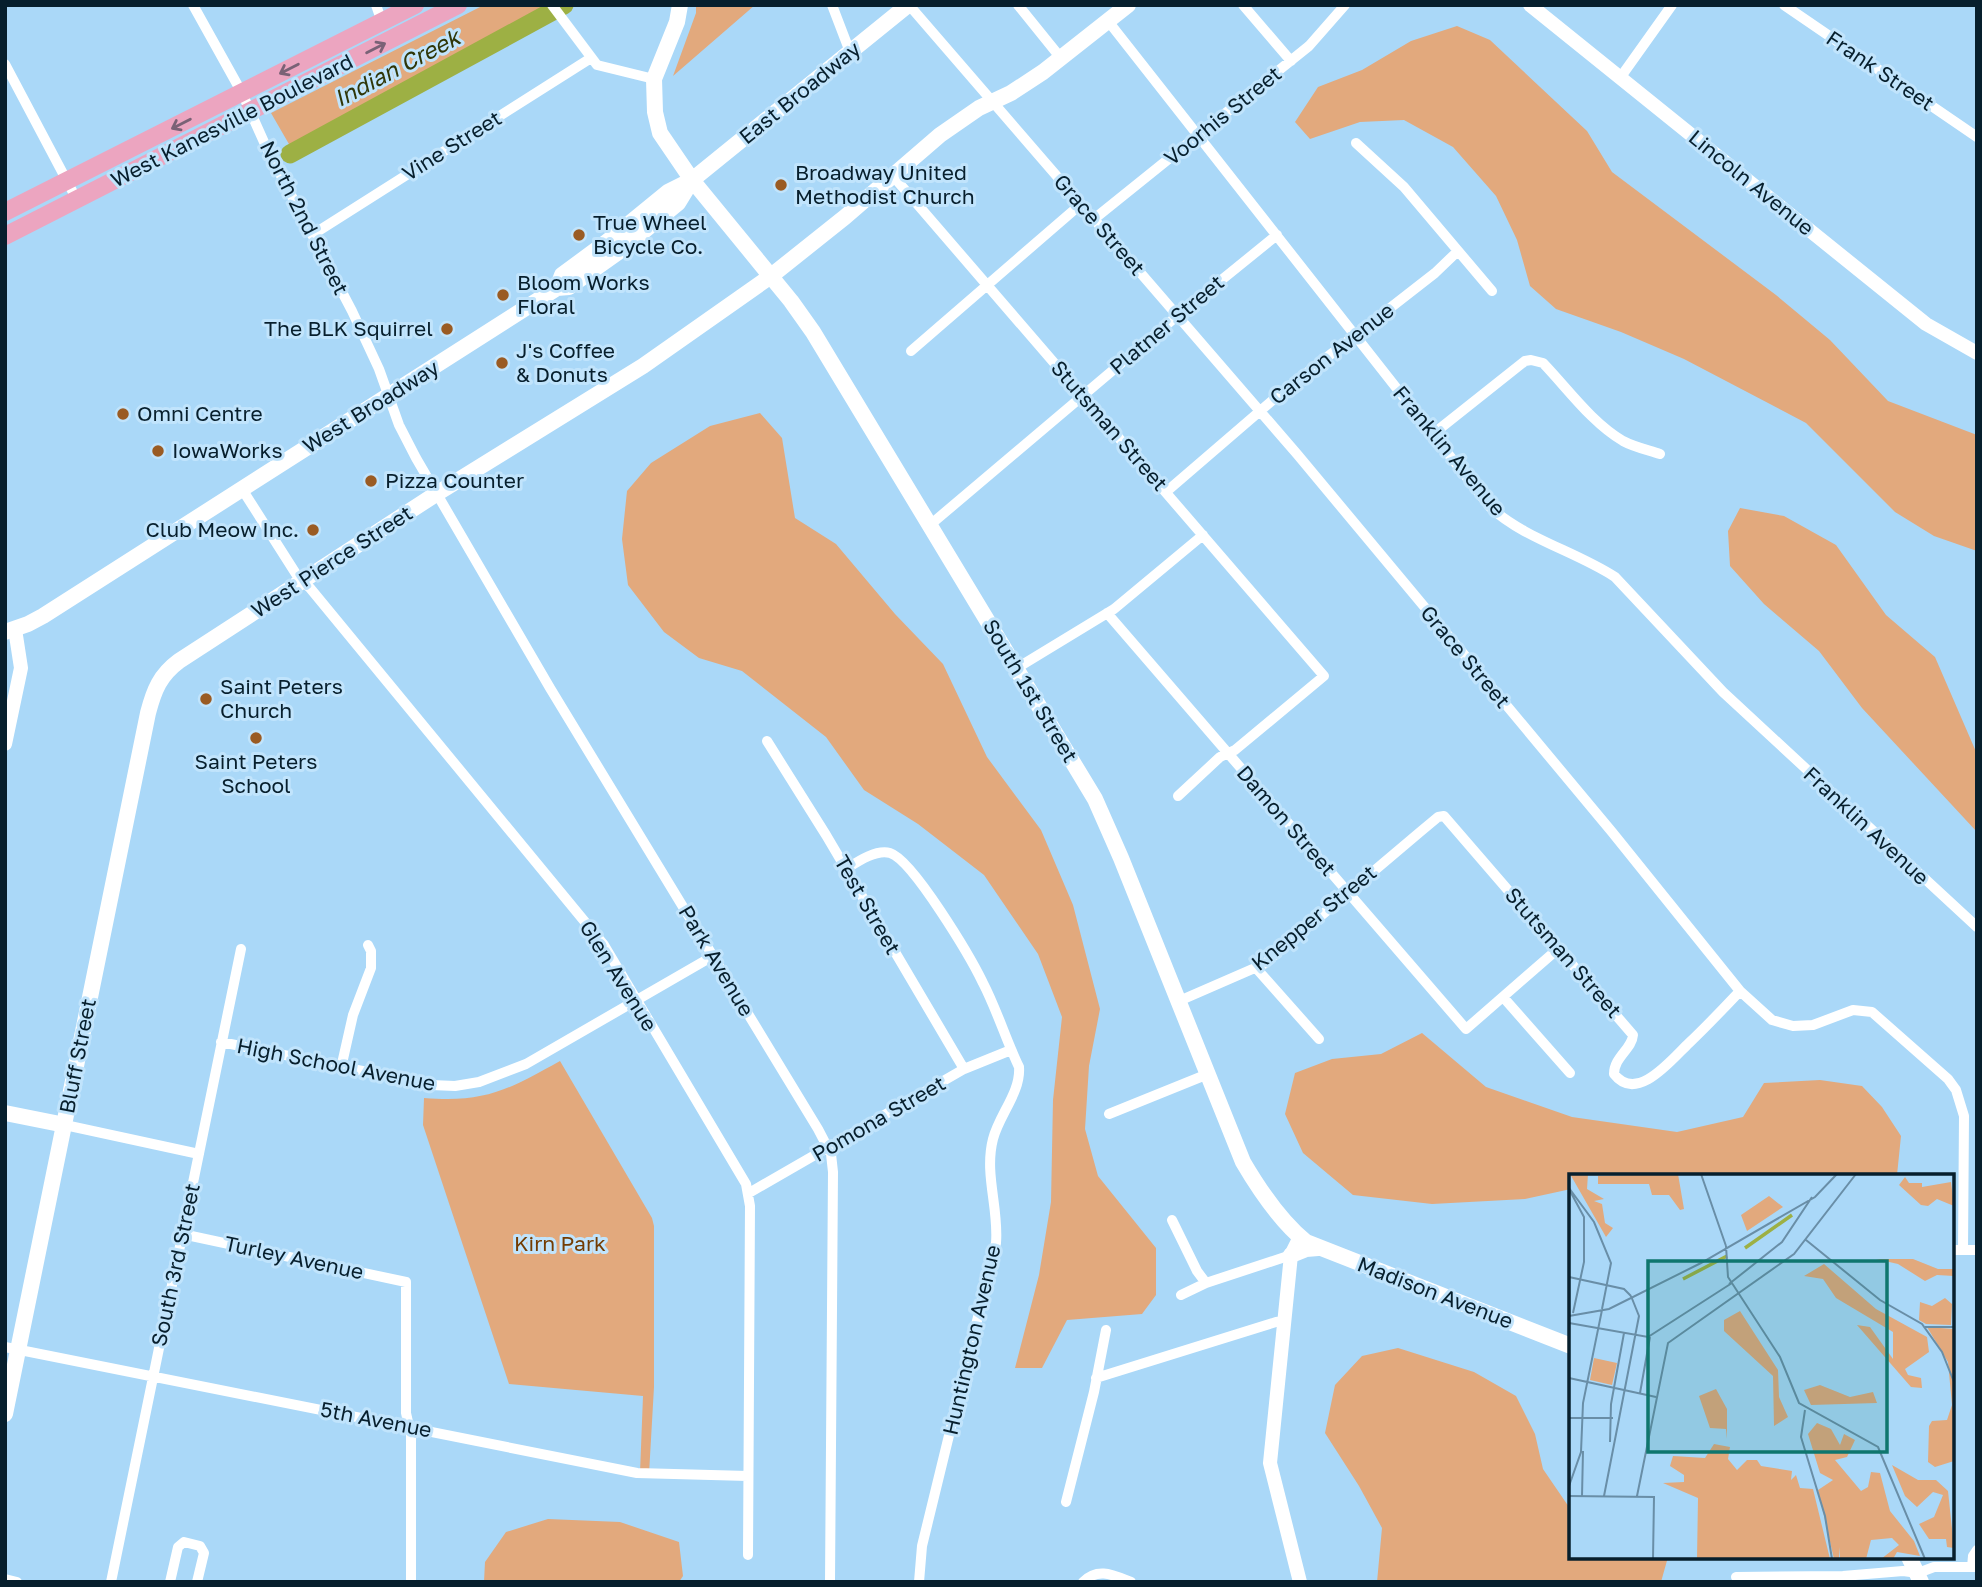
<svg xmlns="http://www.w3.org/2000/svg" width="1982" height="1587" font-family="'Golos Text',sans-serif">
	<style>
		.green { fill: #e2a97d }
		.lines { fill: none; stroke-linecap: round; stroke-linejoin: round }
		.river { stroke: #9db044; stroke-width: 19 }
		.minor { stroke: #fff; stroke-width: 10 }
		.tertiary { stroke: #fff; stroke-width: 14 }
		.secondary { stroke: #fff; stroke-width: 16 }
		.primary { stroke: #eca5c0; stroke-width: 18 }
		.oneway { stroke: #7a6276 }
		.poi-dot { fill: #9a5b23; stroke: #c1e4fc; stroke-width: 2.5 }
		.labels { text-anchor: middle; stroke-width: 6; stroke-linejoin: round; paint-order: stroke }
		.street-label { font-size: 21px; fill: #071f2d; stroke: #c1e4fc }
		.poi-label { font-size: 21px; fill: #071f2d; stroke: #c1e4fc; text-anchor: start }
		.park-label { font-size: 21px; fill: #733c02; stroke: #c1e4fc }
		.water-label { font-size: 23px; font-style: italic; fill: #2f3608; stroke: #c1e4fc }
		.inset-river { fill: none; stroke: #9db044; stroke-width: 3.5 }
		.inset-road { fill: none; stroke: #698ea7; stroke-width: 2 }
		.view { fill: #0f766e; fill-opacity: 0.15; stroke: #0f766e; stroke-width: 3.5 }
		.inset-edge { fill: none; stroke: #071f2d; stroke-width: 3.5 }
	</style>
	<rect width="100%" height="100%" fill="#aad8f8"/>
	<!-- green -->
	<path class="green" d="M484 5H558L297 158 271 113Z
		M696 5H755L673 76 696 13Z
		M1457 26 1490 40 1587 131 1612 172 1776 295 1830 340 1888 401 1977 435V551L1934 536 1895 512 1806 423 1684 359 1621 332 1556 309 1530 286 1517 240 1496 196 1453 147 1404 120 1360 122 1310 139 1295 122 1318 87 1362 70 1411 41Z
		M760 413 782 438 795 518 836 544 895 614 943 664 987 757 1041 830 1073 905 1100 1009 1089 1066 1085 1129 1098 1176 1156 1248V1295L1142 1314 1067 1320 1042 1368H1015L1039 1275 1051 1202 1053 1100 1062 1017 1038 954 984 875 918 824 864 790 826 737 742 671 699 658 664 632 628 585 622 539 627 491 651 463 710 426Z
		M1740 508 1784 516 1836 545 1886 615 1935 657 1977 754V832L1862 708 1819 651 1764 604 1730 566 1728 531Z
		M1422 1033 1486 1087 1572 1117 1677 1132 1743 1117 1764 1083 1820 1080 1862 1086 1882 1107 1901 1136 1897 1175 1571 1176V1189L1525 1199 1432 1204 1353 1195 1303 1153 1285 1114 1295 1073 1332 1059 1381 1054Z
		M560 1061 652 1218 654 1226V1387L649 1474 640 1473 643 1396 509 1384 423 1125 424 1098C485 1103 508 1090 560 1061Z
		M1398 1348 1474 1372 1516 1396 1535 1434 1543 1469 1571 1510V1557H1668L1661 1582H1377L1382 1528 1359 1486 1325 1433 1335 1385 1362 1356Z
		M548 1519 620 1522 679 1542 683 1576 679 1582H484L485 1562 506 1532Z"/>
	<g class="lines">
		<!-- river -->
		<path class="river" d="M290 154 564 5"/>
		<!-- minor -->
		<path class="minor" d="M193 5 242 93 268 151 352 311 379 369 399 425 416 458 550 688 818 1129 831 1154 833 1172 830 1582
			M376 5 382 22
			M552 5 597 65 654 79
			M832 5 850 52
			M909 5 1297 454 1612 832 1740 991 1772 1020 1793 1026 1813 1025 1853 1010 1872 1012 1948 1079 1956 1090 1964 1116 1963 1250
			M1018 5 1060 57
			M1243 5 1291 61
			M1784 5 1977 137
			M1108 21 1490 507C1525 539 1575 551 1615 577L1723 692 1977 927
			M5 64 77 200
			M1620 78 1672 5
			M1356 143 1404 187 1492 291
			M893 176 1324 676 1235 750 1220 757 1178 796
			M1094 219 1309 46 1345 5
			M312 235 591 58
			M911 351 1081 204
			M1433 434 1525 361 1531 360 1543 363C1568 389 1592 423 1623 441 1634 447 1648 450 1660 454
			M242 489 298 577 310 588 604 945 746 1184 750 1206 748 1555
			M1166 492 1281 393 1435 273 1458 251
			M930 525 1177 316 1277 235
			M1107 613 1466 1029 1559 948
			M1017 668 1114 609 1203 535
			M767 741 826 835 964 1069
			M846 869C857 862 876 849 890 853 913 860 971 958 983 983 997 1010 1006 1040 1019 1067 1021 1092 999 1115 993 1139 984 1174 999 1208 996 1243L922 1546 919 1582
			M1256 968 1319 1039
			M1503 997 1570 1073
			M1179 1001 1264 964 1420 832 1438 817 1444 816 1633 1035C1632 1049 1614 1057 1614 1074 1637 1104 1672 1059 1689 1043 1707 1026 1723 1009 1740 991
			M221 1042 431 1085 455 1086 479 1082 526 1064 713 956
			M341 1068 353 1015 371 968V951L368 945
			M1109 1114 1208 1074
			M65 1125 199 1154
			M749 1193 964 1069 1011 1050
			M1172 1220 1197 1271 1206 1283
			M182 1234 406 1282V1413L411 1435V1582
			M1952 1250H1977
			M1181 1295 1206 1283 1291 1255
			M5 1347 637 1473 748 1476
			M1096 1378 1276 1322 1284 1321
			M1066 1502 1094 1392 1106 1330
			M1972 1567 1973 1556 1977 1550
			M1736 1577 1843 1576 1903 1571 1918 1573 1934 1567H1977
			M5 1579 17 1582
			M111 1582 241 949
			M170 1582 178 1547 184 1542 200 1546 204 1553 197 1582
			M1083 1582C1098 1567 1113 1575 1131 1582"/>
		<!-- tertiary -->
		<path class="tertiary" d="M1530 5 1926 324 1977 353
			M5 744 21 668 15 629
			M1300 1582 1270 1463 1291 1255 1300 1237"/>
		<!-- secondary -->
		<path class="secondary" d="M680 5 677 22 654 79 655 112 660 133 692 180 791 301 813 332 1095 799 1121 858 1243 1162C1260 1191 1280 1221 1306 1242L1571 1346
			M557 288 562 275 608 241 668 192 692 180 908 5
			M5 632 28 624 43 616 557 288 569 287 617 253 678 203 692 180
			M5 1113 65 1125
			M1291 1255 1306 1249 1318 1248
			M5 1414 148 713C154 690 160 675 179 661L436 494 643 366 771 276 845 217 940 135 979 108 1011 93 1043 72 1128 5
			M1909 1557 1921 1582"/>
		<!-- primary -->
		<path class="primary" d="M5 212 415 5
			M5 236 458 5"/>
	</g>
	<!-- one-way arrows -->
	<defs><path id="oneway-shaft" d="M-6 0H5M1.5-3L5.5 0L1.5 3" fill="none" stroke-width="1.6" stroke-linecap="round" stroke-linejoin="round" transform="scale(1.75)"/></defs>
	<g class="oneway">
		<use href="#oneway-shaft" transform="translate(376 48) rotate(-27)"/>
		<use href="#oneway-shaft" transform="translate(289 69) rotate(153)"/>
		<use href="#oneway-shaft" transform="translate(181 124) rotate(153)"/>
	</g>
	<!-- markers -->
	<g class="poi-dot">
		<circle cx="781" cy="185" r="7"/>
		<circle cx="579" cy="235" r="7"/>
		<circle cx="503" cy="295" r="7"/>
		<circle cx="447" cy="329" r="7"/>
		<circle cx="502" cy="363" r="7"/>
		<circle cx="123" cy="414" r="7"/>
		<circle cx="158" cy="451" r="7"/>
		<circle cx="371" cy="481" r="7"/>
		<circle cx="313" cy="530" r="7"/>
		<circle cx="206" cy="699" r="7"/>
		<circle cx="256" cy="738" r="7"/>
	</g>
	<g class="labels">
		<!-- street labels -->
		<g class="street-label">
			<text transform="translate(1880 71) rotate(34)" y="7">Frank Street</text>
			<text transform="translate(800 93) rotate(-39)" y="7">East Broadway</text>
			<text transform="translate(1223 116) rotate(-39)" y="7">Voorhis Street</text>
			<text transform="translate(232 121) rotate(-27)" y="7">West Kanesville Boulevard</text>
			<text transform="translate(452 146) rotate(-32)" y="7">Vine Street</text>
			<text transform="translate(1751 183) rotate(39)" y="7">Lincoln Avenue</text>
			<text transform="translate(304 218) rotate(63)" y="7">North 2nd Street</text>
			<text transform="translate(1099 225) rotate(49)" y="7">Grace Street</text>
			<text transform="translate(1167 325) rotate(-40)" y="7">Platner Street</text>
			<text transform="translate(1332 354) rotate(-38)" y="7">Carson Avenue</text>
			<text transform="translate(371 407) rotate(-32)" y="7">West Broadway</text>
			<text transform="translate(1109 426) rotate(49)" y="7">Stutsman Street</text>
			<text transform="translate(1449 451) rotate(50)" y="7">Franklin Avenue</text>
			<text transform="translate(332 562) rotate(-33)" y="7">West Pierce Street</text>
			<text transform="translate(1465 657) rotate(50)" y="7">Grace Street</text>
			<text transform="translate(1030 691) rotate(59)" y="7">South 1st Street</text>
			<text transform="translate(1286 821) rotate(49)" y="7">Damon Street</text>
			<text transform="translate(1866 826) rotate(43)" y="7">Franklin Avenue</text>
			<text transform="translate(867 905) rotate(60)" y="7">Test Street</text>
			<text transform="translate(1314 918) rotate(-39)" y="7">Knepper Street</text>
			<text transform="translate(1563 953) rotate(49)" y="7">Stutsman Street</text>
			<text transform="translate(716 961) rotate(59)" y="7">Park Avenue</text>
			<text transform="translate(618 976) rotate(58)" y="7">Glen Avenue</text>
			<text transform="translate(78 1056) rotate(-79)" y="7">Bluff Street</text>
			<text transform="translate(336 1065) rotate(11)" y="7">High School Avenue</text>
			<text transform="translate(879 1119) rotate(-30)" y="7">Pomona Street</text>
			<text transform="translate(294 1258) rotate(12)" y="7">Turley Avenue</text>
			<text transform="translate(176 1265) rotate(-78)" y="7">South 3rd Street</text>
			<text transform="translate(1435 1293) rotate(21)" y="7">Madison Avenue</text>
			<text transform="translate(972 1340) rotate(-77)" y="7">Huntington Avenue</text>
			<text transform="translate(376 1420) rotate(11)" y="7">5th Avenue</text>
		</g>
		<!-- poi labels -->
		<g class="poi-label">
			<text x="795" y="180">Broadway United<tspan x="795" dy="24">Methodist Church</tspan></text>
			<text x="593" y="230">True Wheel<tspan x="593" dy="24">Bicycle Co.</tspan></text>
			<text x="517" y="290">Bloom Works<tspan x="517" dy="24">Floral</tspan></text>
			<text x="433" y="336" text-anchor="end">The BLK Squirrel</text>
			<text x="516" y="358">J's Coffee<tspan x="516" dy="24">&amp; Donuts</tspan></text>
			<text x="137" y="421">Omni Centre</text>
			<text x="172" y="458">IowaWorks</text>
			<text x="385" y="488">Pizza Counter</text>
			<text x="299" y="537" text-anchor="end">Club Meow Inc.</text>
			<text x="220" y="694">Saint Peters<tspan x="220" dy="24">Church</tspan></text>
			<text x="256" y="769" text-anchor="middle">Saint Peters<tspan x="256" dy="24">School</tspan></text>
		</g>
		<!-- park labels -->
		<g class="park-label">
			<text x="560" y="1251">Kirn Park</text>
		</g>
		<!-- water labels -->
		<g class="water-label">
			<text transform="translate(397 68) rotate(-28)" y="8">Indian Creek</text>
		</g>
	</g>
	<!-- overview -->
	<g transform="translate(1569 1174)">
		<rect width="385" height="385" fill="#aad8f8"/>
		<path d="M1 0H19L18 15 35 25 25 27 33 30 36 49 44 54 37 63ZM109 0 115 35 111 36 100 21H83L80 10H29V2H21ZM336 3 340 9H353V13L382 8 385 32 368 25 359 32 352 31 330 11ZM200 22 214 33 178 57 172 41ZM307 85H344L369 95H385V102L368 101 356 107 329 90ZM255 90 307 135 358 163 360 178 336 195 339 201 352 204 353 214 342 213 288 151 301 153 324 185V158L267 124 254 105 235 102ZM376 124 383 130 382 151 357 150 350 146 351 128 363 132ZM171 137 209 196 210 223 219 243 205 252 204 202 155 157V146ZM358 153 385 155V287L366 293 359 288 360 252 363 247 378 246 383 231 379 188ZM25 184 48 189 43 211 21 206ZM251 211 281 223 304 218 308 229 242 231 235 216ZM147 215 158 235V265L157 255 141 254 130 222ZM248 249 262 255 271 271 275 260 286 266 278 283 266 286 292 317 299 313 302 298 311 299 321 337 345 367 351 382 328 378 324 385H312L330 371 323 364 302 366 297 385H271L270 373V385H265L249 316 264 306 251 299 239 260ZM145 270 161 273 159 285 168 296 178 286H188L192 292 223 297 222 306 227 301 231 314 244 315 261 385H128L129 324 94 309 115 308V301L101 292 104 282 136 284ZM323 291 349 306H367L379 317 385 374 378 373 377 365H360L350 350 365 343 374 321 364 318 348 333 336 322Z" fill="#e2a97d"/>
		<path class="inset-river" d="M176 74 223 41M114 105 158 82"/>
		<path class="inset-road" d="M132 0 157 72M0 14 25 48 42 89 33 135M1 17 15 43V88L4 139M237 66 311 126 353 150 373 178 385 208M157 72 159 103 211 183 230 229 309 273 356 385M0 103 55 115 62 122M160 110 213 68 243 23M0 142 40 135 132 89 246 23 268 0M0 149 79 163 163 109M356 153H385M0 204 87 223M71 219 81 163M236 236 232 263 256 342 263 385M0 244H44M41 268 42 230 55 159M0 312 12 278 14 229 33 136M0 322 85 323 84 385M13 322 14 277M35 322 70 142 62 122M68 322 99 169 225 80 287 0"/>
		<path class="view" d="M79 87H318V278H79Z"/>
		<rect width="385" height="385" class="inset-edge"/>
	</g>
	<!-- border -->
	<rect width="1982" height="1587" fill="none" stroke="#071f2d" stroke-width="14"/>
</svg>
